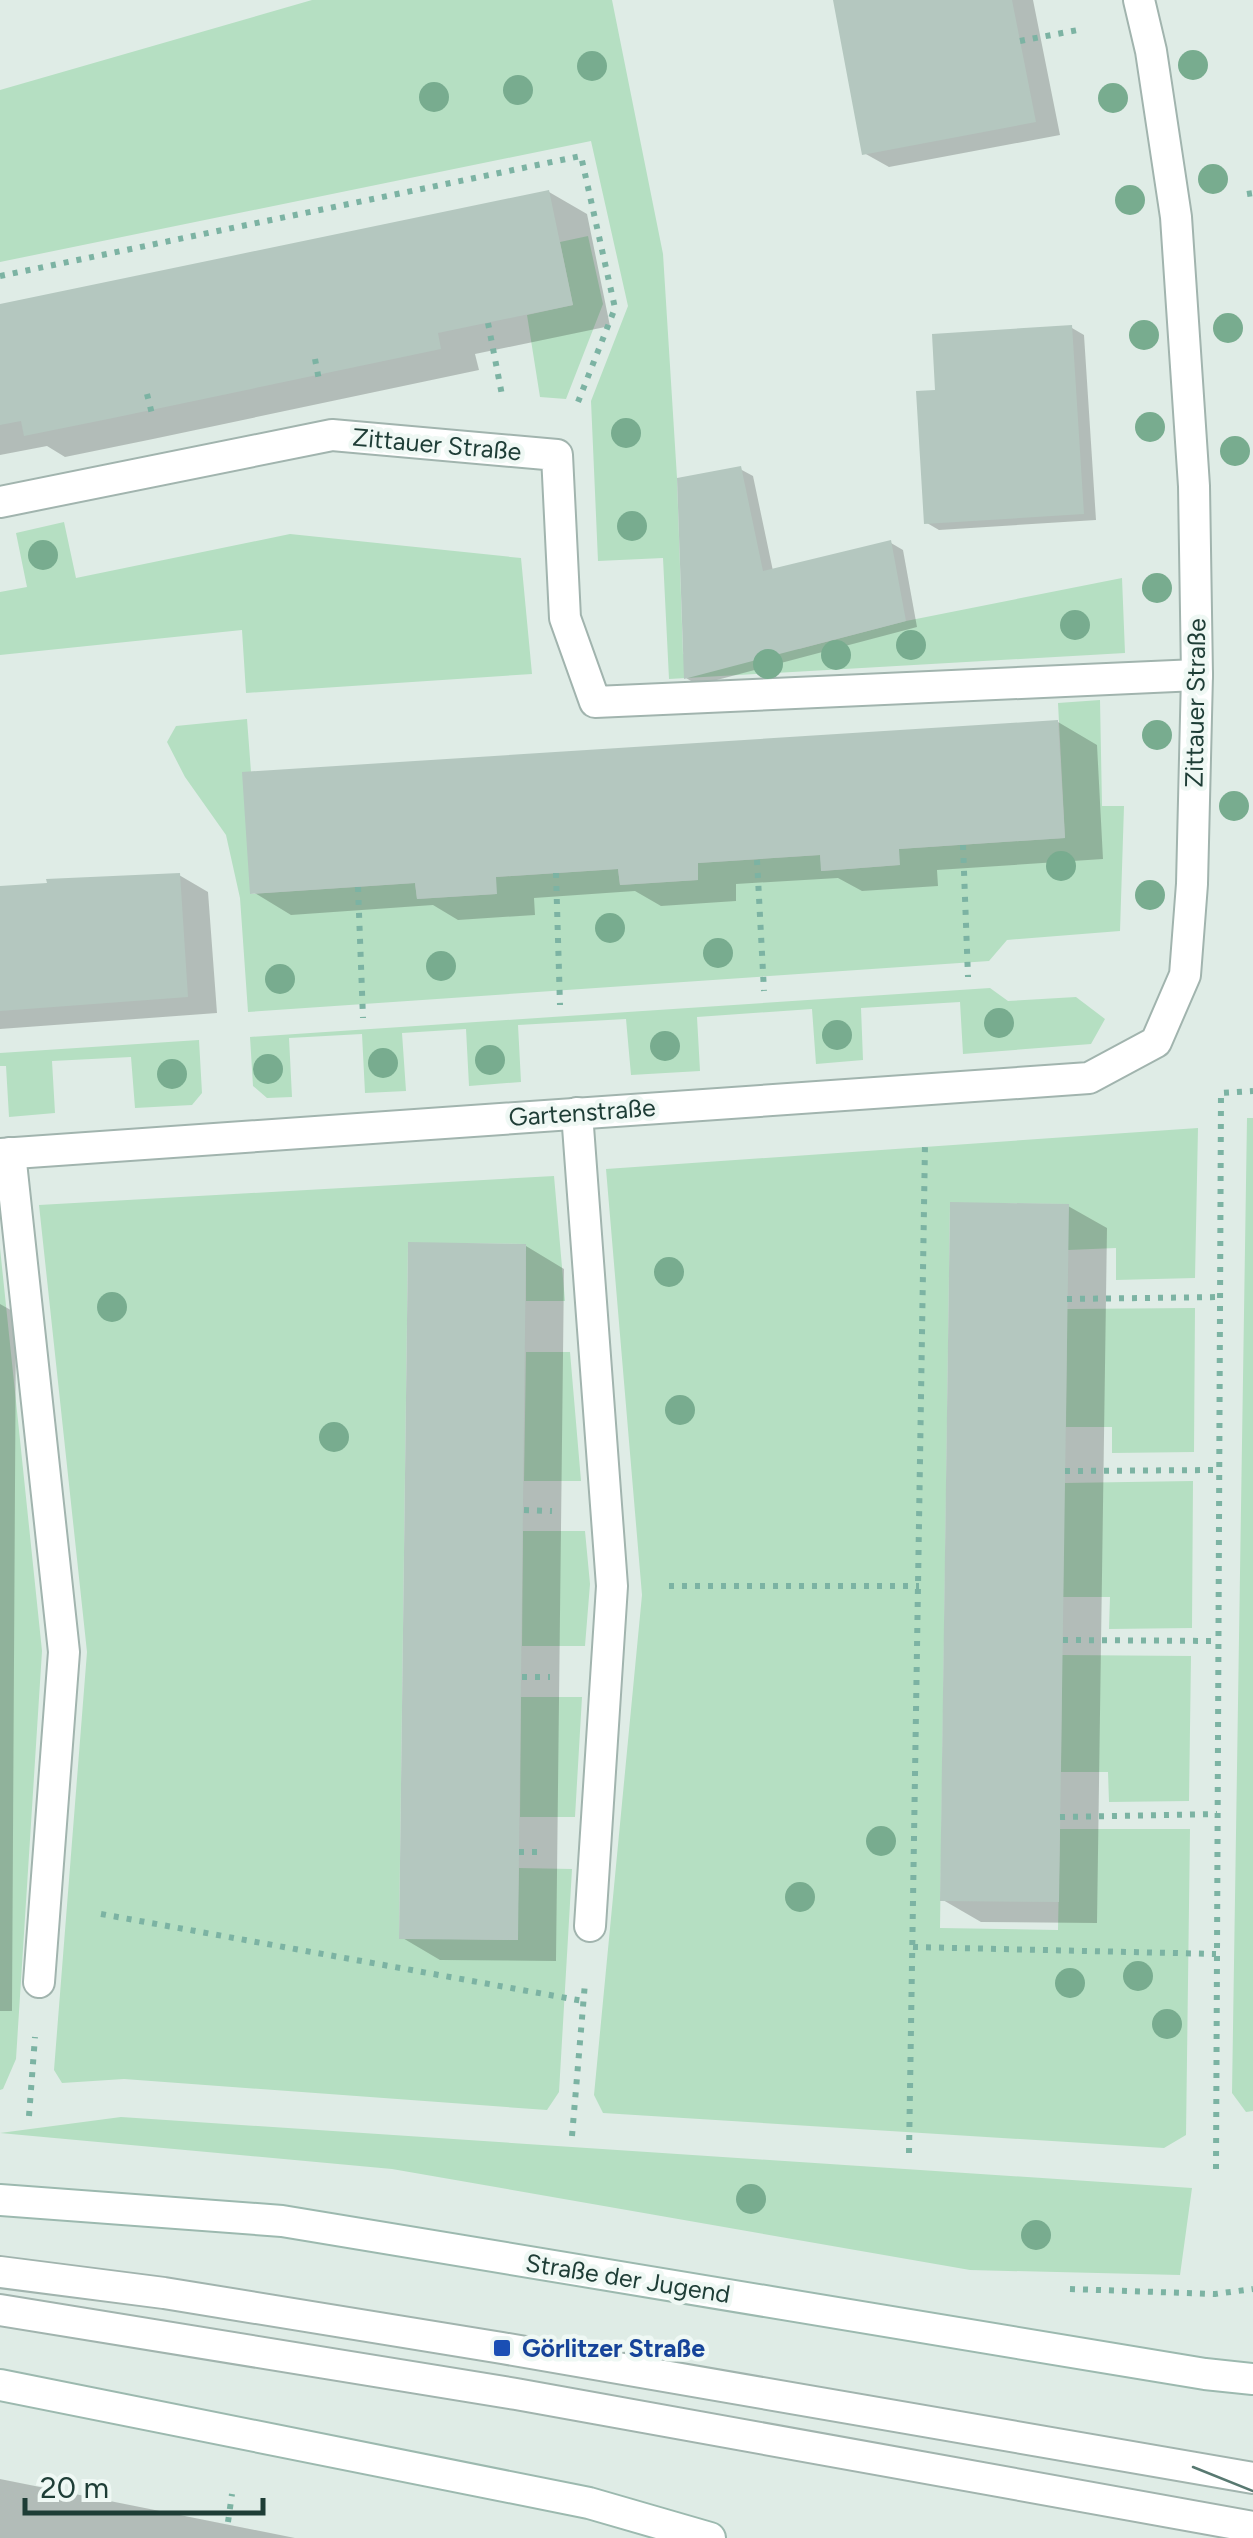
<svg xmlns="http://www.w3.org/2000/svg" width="1253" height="2538" font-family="Figtree,sans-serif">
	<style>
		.green { fill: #b5dfc2 }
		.shadow { fill: #0003 }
		.building { fill: #b4c7bf }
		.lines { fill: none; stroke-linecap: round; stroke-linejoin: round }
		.lane-casing { stroke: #a1b4ae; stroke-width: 34 }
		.street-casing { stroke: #a1b4ae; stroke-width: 34 }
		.secondary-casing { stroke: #9cb9af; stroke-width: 34 }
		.path { stroke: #7cb3a3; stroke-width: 6; stroke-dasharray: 5 8; stroke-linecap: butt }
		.lane { stroke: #fff; stroke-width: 30 }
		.street { stroke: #fff; stroke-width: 30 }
		.secondary { stroke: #fff; stroke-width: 30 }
		.tram { stroke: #587971; stroke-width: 2.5 }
		.tree { fill: #78ac8f }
		.transit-dot { fill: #1a4fb4; stroke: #eff8f4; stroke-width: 4 }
		.labels { text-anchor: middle; stroke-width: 9; stroke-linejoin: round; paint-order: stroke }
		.street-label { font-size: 25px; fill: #1e3d36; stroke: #eff8f4 }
		.transit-label { font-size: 25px; font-weight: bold; fill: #164399; stroke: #eff8f4; text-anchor: start }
	</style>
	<rect width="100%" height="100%" fill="#dfece6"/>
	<!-- green -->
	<path class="green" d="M312 0H612L663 254 677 478 683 654 799 649 906 621 1122 578 1125 653 669 679 663 558 598 561 591 401 628 306 591 141 0 262V90Z
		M588 236 603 304 566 399 540 397 527 315 573 305 560 242Z
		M64 522 76 578 290 534 521 558 532 674 246 693 242 630 0 655V592L27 587 16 533Z
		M1100 700 1102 806H1124L1120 931 1007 940 989 961 248 1012 240 898 226 835 185 777 167 742 176 726 247 719 251 772V894L415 883 417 899 496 894V877L618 869 620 885 698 880V863L820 855 822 871 899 865V849L1065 838 1058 703Z
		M990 988 1008 1001 1076 997 1105 1019 1091 1044 963 1054 960 1002 861 1008 863 1060 816 1064 812 1009 697 1017 700 1071 631 1075 626 1019 518 1025 521 1082 469 1086 466 1029 402 1033 406 1091 365 1093 362 1034 289 1038 292 1097 267 1098 253 1086 250 1037Z
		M199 1040 202 1093 192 1105 135 1108 131 1057 52 1061 55 1113 9 1117 6 1066H0V1053Z
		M1247 1118H1253V2111L1246 2112 1232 2093Z
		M1198 1128 1195 1278 1116 1280V1248L1068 1250V1204L950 1203 940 1928 1058 1930 1060 1829H1190L1186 2135 1164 2148 603 2113 594 2095 642 1595 606 1169Z
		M554 1176 565 1301H526V1244L408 1243 399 1938 517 1940 519 1868 572 1869 559 2092 547 2110 124 2079 62 2083 54 2070 87 1652 39 1205Z
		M0 1248 42 1651 16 2059 3 2089 0 2090Z
		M1195 1308 1194 1452 1112 1453V1427H1066L1067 1309Z
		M526 1352H570L581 1481H524Z
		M1193 1481 1192 1628 1109 1629 1110 1597H1063L1064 1483Z
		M523 1531H585L590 1584 585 1646H522Z
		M1062 1655 1191 1656 1189 1801 1109 1802 1108 1772H1061Z
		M521 1697H582L575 1817H520Z
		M121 2117 1192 2188 1180 2275 970 2270 392 2169 0 2133Z"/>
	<!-- shadow -->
	<path class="shadow" d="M843 0H1033L1060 135 889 167 864 153Z
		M549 192 587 214 610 326 475 354 479 370 153 439 65 457 47 446 0 455V307Z
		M1072 328 1084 335 1096 520 939 530 927 523 937 392Z
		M740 469 753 476 773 571 891 543 903 550 917 627 698 685 686 678Z
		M1058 722 1097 745 1103 859 937 870 938 886 862 891 838 878 736 884V901L661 906 635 891 534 898 535 915 458 920 433 905 291 915 253 892Z
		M179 875 208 892 217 1013 0 1029V889Z
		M1068 1206 1107 1228 1097 1923 981 1922 943 1900Z
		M526 1246 564 1269 556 1961 440 1960 401 1937Z
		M0 1304 16 1313 12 2011H0Z
		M0 2479 295 2538H0Z"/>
	<!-- building -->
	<path class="building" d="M833 0H1012L1036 122 862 155Z
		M549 190 573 305 438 333 441 349 113 418 24 436 21 421 0 425V304Z
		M1072 325 1084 514 924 524 916 391 935 390 932 334Z
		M741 466 763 571 891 540 906 621 684 679 677 478Z
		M1058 720 1065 838 899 849 900 865 821 871 820 855 698 863V880L620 885 618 869 496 877 497 894 417 899 415 883 250 894 242 772Z
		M180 873 188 997 0 1011V886L47 883 46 879Z
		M950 1202 1069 1204 1059 1902 940 1901Z
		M408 1242 526 1244 518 1940 399 1939Z"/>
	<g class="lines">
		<defs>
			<path id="lane" d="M0 502 332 435 557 455 565 618 595 702 1197 675
				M577 1113 612 1586 590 1926
				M10 1153 64 1652 39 1982
				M0 2272 164 2293 502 2348 1253 2478
				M0 2310 516 2394 1253 2527"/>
			<path id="street" d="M0 1154 1089 1078 1156 1042 1185 975 1192 884 1197 675 1194 486 1176 217 1151 51 1139 0"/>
			<path id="secondary" d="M0 2200 282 2221 1205 2374 1253 2379
				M0 2385 589 2503 710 2538"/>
		</defs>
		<!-- lane casing -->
		<use href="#lane" class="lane-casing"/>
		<!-- street casing -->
		<use href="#street" class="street-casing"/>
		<!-- secondary casing -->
		<use href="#secondary" class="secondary-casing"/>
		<!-- path -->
		<path class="path" d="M1020 41 1083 29
			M1247 194 1253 193
			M0 276 581 156 615 308 578 402
			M488 323 502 395
			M315 359 319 380
			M147 394 152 414
			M963 845 968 977
			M757 860 764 991
			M556 873 560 1005
			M358 887 363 1018
			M1067 1299 1220 1297
			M1065 1471 1218 1470
			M524 1510 552 1511
			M669 1586H919
			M1063 1640 1217 1641
			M522 1677H550
			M1060 1817 1217 1814
			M519 1852H539
			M101 1914 583 2001
			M913 1947 1216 1954
			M29 2116 35 2037
			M572 2136 585 1983
			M909 2153 925 1144
			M1216 2169 1221 1093 1253 1091
			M1070 2289 1215 2294 1253 2289
			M228 2522 232 2494"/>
		<!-- lane -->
		<use href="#lane" class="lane"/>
		<!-- street -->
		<use href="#street" class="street"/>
		<!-- secondary -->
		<use href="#secondary" class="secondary"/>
		<!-- tram -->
		<path class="tram" d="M1193 2467 1253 2491"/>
	</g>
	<!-- trees -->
	<g class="tree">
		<circle cx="1193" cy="65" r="15"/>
		<circle cx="592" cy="66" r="15"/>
		<circle cx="518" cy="90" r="15"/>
		<circle cx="434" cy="97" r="15"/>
		<circle cx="1113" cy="98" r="15"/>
		<circle cx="1213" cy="179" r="15"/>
		<circle cx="1130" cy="200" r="15"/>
		<circle cx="1228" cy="328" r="15"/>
		<circle cx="1144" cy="335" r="15"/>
		<circle cx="1150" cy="427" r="15"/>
		<circle cx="626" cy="433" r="15"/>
		<circle cx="1235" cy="451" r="15"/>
		<circle cx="632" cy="526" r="15"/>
		<circle cx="43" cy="555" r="15"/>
		<circle cx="1157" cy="588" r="15"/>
		<circle cx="1075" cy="625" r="15"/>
		<circle cx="911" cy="645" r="15"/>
		<circle cx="836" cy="655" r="15"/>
		<circle cx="768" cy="664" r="15"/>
		<circle cx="1157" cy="735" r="15"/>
		<circle cx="1234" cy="806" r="15"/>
		<circle cx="1061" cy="866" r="15"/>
		<circle cx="1150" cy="895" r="15"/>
		<circle cx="610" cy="928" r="15"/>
		<circle cx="718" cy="953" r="15"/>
		<circle cx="441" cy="966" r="15"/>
		<circle cx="280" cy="979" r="15"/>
		<circle cx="999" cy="1023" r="15"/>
		<circle cx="837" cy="1035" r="15"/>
		<circle cx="665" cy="1046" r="15"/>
		<circle cx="490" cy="1060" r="15"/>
		<circle cx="383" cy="1063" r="15"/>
		<circle cx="268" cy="1069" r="15"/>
		<circle cx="172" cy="1074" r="15"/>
		<circle cx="669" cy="1272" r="15"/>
		<circle cx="112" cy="1307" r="15"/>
		<circle cx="680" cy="1410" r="15"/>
		<circle cx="334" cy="1437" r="15"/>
		<circle cx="881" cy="1841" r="15"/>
		<circle cx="800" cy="1897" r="15"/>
		<circle cx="1138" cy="1976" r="15"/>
		<circle cx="1070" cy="1983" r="15"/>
		<circle cx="1167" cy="2024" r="15"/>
		<circle cx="751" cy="2199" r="15"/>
		<circle cx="1036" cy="2235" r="15"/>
	</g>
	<!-- markers -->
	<rect class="transit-dot" x="492" y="2338" width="20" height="20" rx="5"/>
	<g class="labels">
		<!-- street labels -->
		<g class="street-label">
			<text transform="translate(437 444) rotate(5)" y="9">Zittauer Straße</text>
			<text transform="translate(1195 703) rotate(-89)" y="9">Zittauer Straße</text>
			<text transform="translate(582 1112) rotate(-4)" y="9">Gartenstraße</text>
			<text transform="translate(628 2278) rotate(9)" y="9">Straße der Jugend</text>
		</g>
		<!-- transit labels -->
		<g class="transit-label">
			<text x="522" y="2357">Görlitzer Straße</text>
		</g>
	</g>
	<!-- scale -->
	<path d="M25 2498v15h238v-15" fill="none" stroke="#1e3d36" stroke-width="5"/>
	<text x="40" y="2498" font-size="30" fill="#1e3d36" stroke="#eff8f4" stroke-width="8" paint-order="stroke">20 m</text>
</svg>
